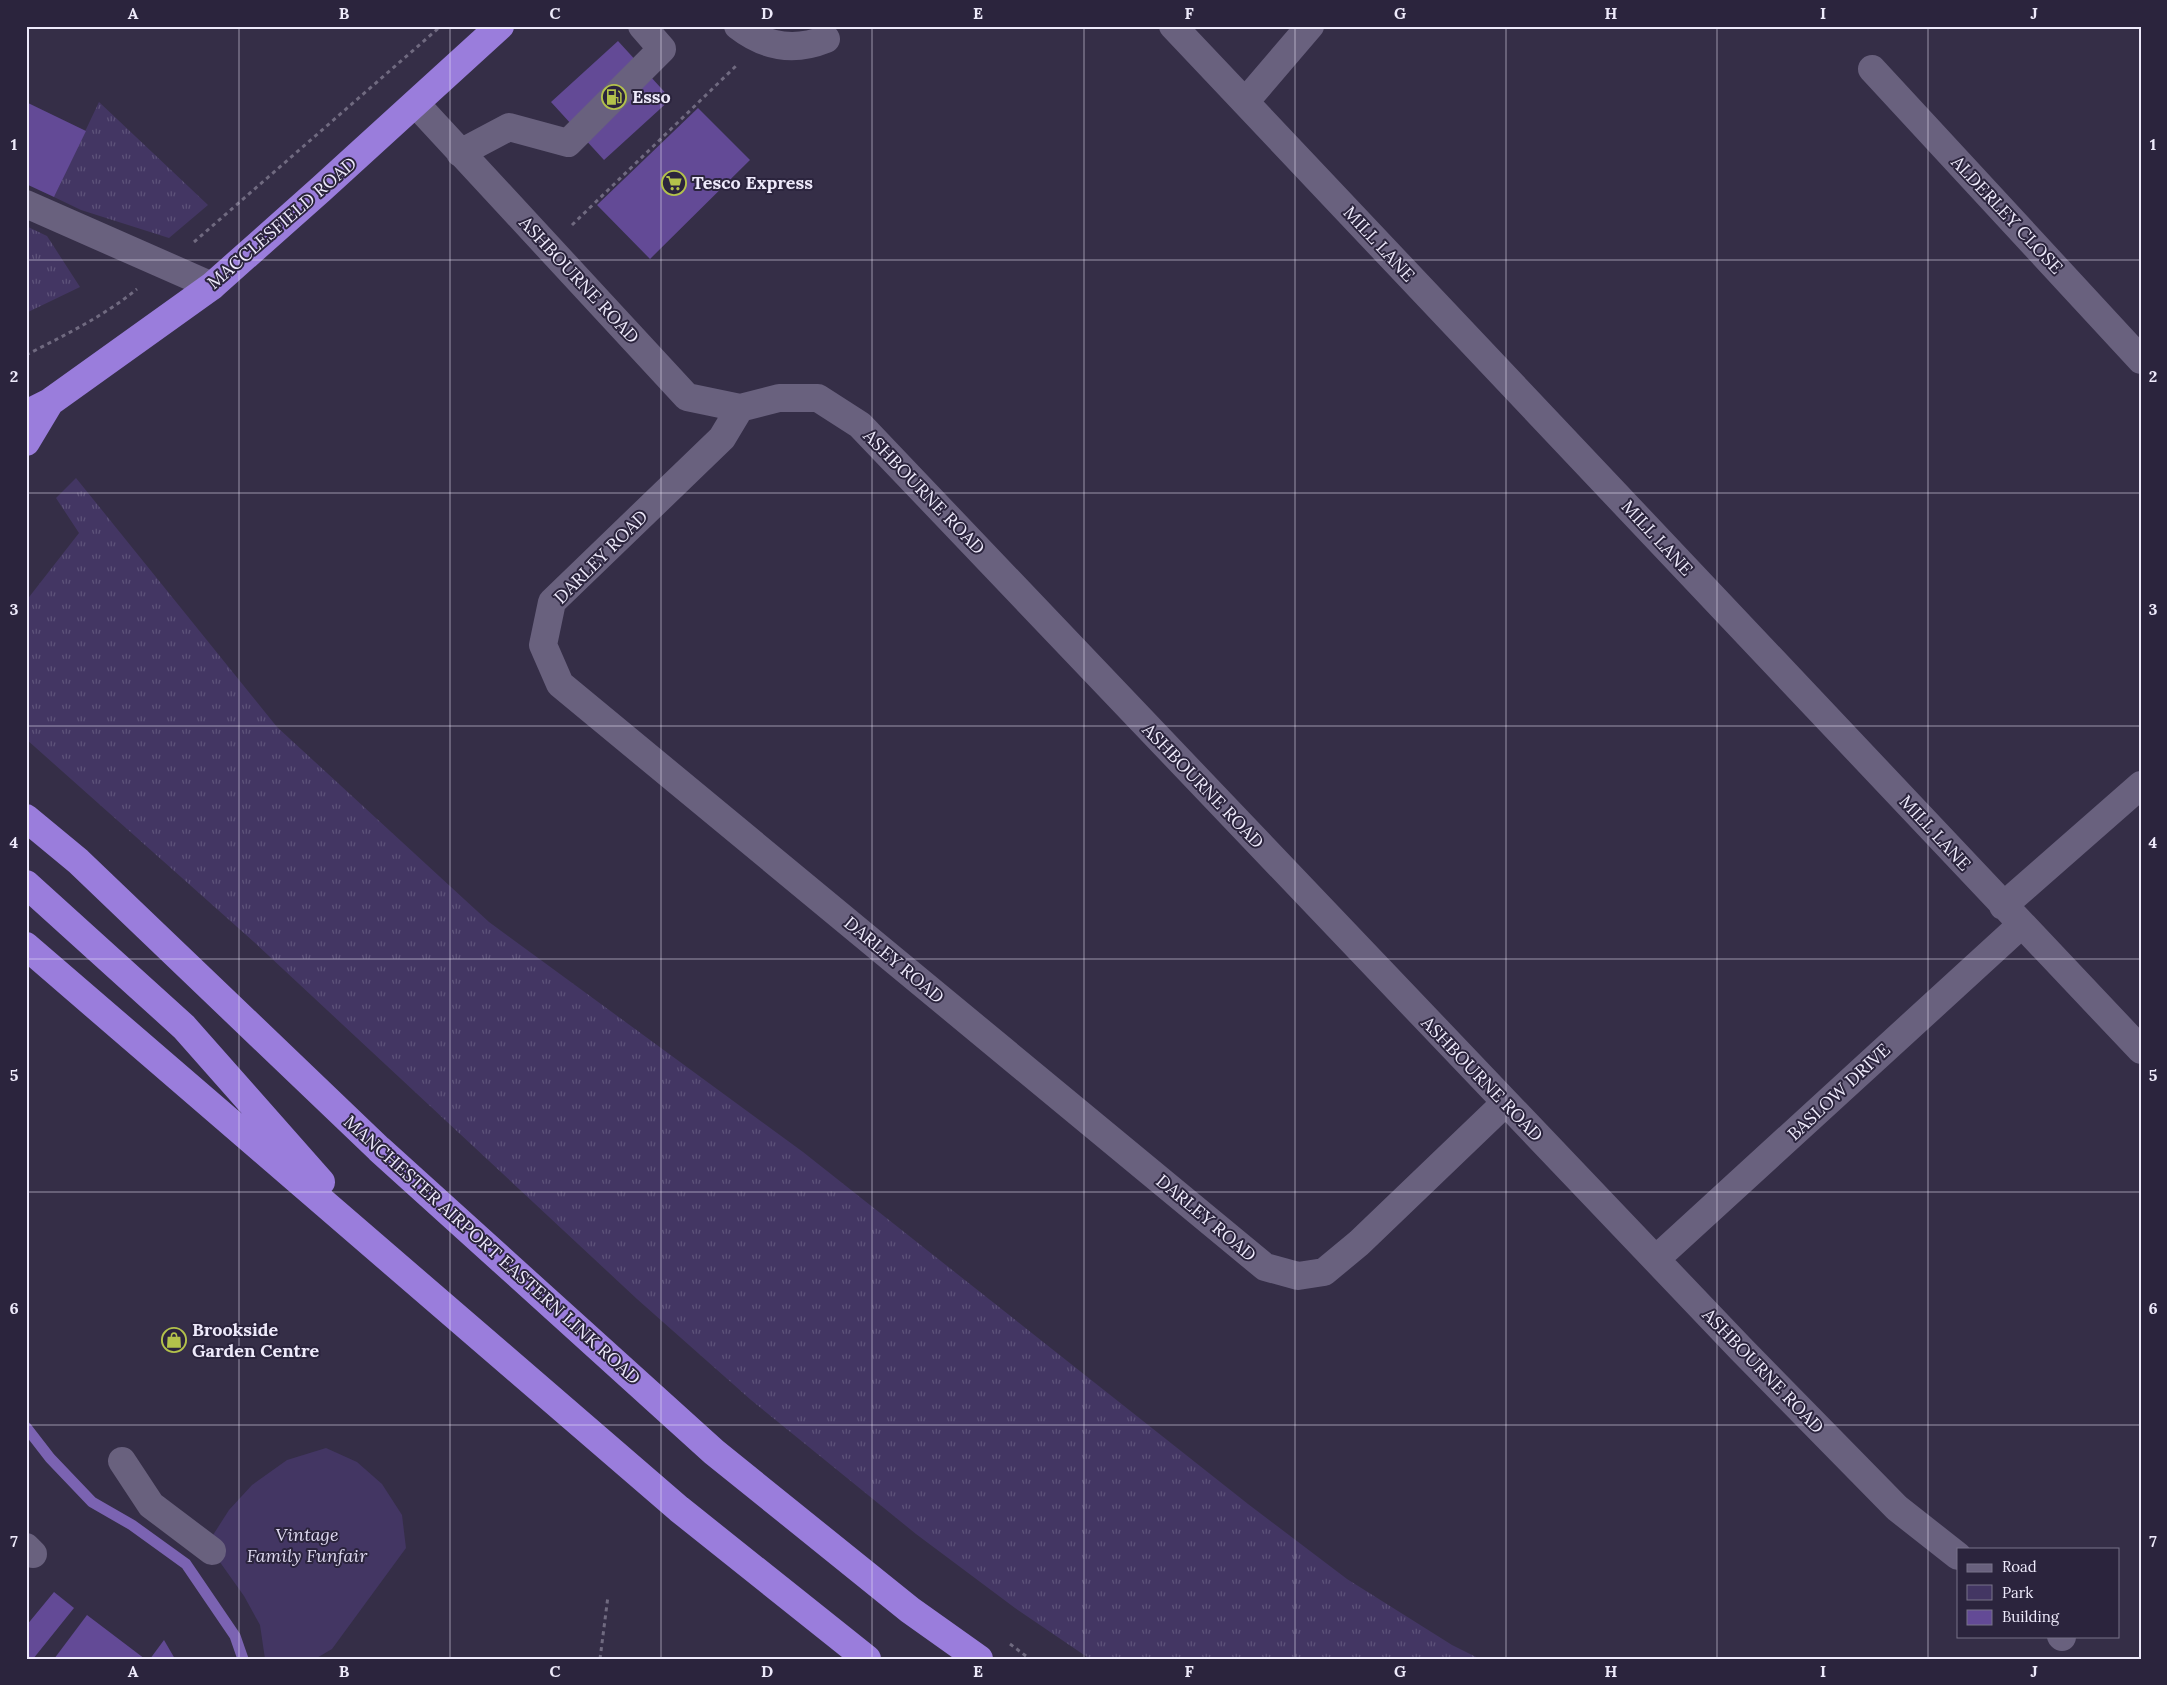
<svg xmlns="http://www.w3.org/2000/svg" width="2167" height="1685" font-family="Lora,serif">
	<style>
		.grass { fill: url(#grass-tufts) }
		.green { fill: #433663 }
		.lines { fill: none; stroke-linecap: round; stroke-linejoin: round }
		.stream { stroke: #7b63b2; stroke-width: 11 }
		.building { fill: #634a96 }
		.path { stroke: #706a80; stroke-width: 3; stroke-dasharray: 4 4; stroke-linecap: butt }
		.minor { stroke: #69617e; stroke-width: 28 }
		.highway { stroke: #9a7ddc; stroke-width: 28 }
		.grid { fill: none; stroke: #eeeafb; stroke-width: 1; stroke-opacity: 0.55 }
		.labels { text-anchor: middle; stroke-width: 4; stroke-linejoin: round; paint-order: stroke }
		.poi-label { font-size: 18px; font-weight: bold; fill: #eeeafb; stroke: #2b243d; text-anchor: start }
		.street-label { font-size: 18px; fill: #eeeafb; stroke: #2b243d }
		.park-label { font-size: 18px; font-style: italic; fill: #ded9ef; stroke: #2b243d }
		.neatline { fill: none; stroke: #eeeafb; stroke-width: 2 }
		.grid-label { font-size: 16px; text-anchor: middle; font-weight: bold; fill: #eeeafb }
	</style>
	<defs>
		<pattern id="grass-tufts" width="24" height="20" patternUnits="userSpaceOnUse" patternTransform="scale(1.25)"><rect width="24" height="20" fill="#433663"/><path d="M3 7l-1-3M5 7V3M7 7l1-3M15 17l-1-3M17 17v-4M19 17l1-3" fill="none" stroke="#5e537a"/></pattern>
	</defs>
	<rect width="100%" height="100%" fill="#352e47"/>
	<!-- grass -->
	<path class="grass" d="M99 102 208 205 169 238 81 210 54 197Z
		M26 226 47 236 80 287 26 313Z
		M76 478 277 727 489 922 803 1152 1248 1504 1347 1579 1452 1645 1480 1659H1090L1015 1608 916 1534 751 1400 637 1299 254 942 26 739V601L79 533 56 498Z"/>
	<!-- green -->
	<path class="green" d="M326 1448 357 1462 382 1484 402 1515 406 1548 332 1649 315 1659H265L260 1625 244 1596 212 1551 213 1535 229 1510 252 1485 287 1460Z"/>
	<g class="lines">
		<!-- stream -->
		<path class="stream" d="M26 1427 50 1458 92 1502 132 1525 186 1564 235 1636 243 1659"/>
	</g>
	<!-- building -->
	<path class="building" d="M618 41 671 99 604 160 551 102Z
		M26 102 86 131 54 197 26 184Z
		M698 108 750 160 650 259 597 205Z
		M54 1592 74 1608 33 1659H26V1626Z
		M87 1615 145 1659H54Z
		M164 1640 175 1659H150Z"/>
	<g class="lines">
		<!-- path -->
		<path class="path" d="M572 225 738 64
			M194 242 441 26
			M26 355C65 335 104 316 137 289
			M1010 1644 1030 1659
			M600 1659 608 1596"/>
		<!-- minor -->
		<path class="minor" d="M738 26C765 47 794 52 826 39
			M1173 26 2141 1050
			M1872 69 2141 360
			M1245 102 1310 26
			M416 104 687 397 740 408 779 398H818L860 425 1741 1349 1897 1508 1958 1556
			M460 153 509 127 568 143 662 49 642 26
			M26 204 212 286
			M740 408 722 438 552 602 543 645 560 684 1265 1267 1298 1276 1324 1272 1359 1243 1505 1103
			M2003 906 2141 785
			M1656 1259 2021 925
			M122 1461 151 1505 212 1551
			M26 1547 33 1554
			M2061 1636 2062 1637"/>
		<!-- highway -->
		<path class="highway" d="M26 414 50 402 212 286 320 190 500 26
			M26 442 50 402
			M26 818 78 861 379 1149 714 1452 910 1610 979 1659
			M26 884 184 1027 321 1182
			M26 946 679 1509 867 1659"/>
	</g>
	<!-- grid -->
	<path class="grid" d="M239 26V1659M450 26V1659M661 26V1659M872 26V1659M1084 26V1659M1295 26V1659M1506 26V1659M1717 26V1659M1928 26V1659M26 260H2141M26 493H2141M26 726H2141M26 959H2141M26 1192H2141M26 1425H2141"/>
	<!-- icons -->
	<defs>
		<symbol id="fuel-ring" viewBox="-11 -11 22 22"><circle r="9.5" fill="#2b243d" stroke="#b3c24b" stroke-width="1.5"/><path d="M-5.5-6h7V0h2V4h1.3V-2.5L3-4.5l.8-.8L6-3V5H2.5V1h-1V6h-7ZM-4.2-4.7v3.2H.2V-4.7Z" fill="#b3c24b"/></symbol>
		<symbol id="supermarket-ring" viewBox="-11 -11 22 22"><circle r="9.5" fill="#2b243d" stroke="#b3c24b" stroke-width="1.5"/><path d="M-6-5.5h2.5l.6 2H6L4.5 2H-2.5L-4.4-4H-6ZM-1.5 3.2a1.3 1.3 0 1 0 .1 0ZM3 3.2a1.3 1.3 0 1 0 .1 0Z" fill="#b3c24b"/></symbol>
		<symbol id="shop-ring" viewBox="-11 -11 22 22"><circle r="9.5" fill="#2b243d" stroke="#b3c24b" stroke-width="1.5"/><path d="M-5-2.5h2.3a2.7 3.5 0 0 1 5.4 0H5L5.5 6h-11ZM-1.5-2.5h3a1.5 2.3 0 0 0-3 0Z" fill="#b3c24b"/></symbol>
	</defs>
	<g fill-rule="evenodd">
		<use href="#fuel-ring" x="600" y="83" width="28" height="28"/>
		<use href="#supermarket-ring" x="660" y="169" width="28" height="28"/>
		<use href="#shop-ring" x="160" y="1326" width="28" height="28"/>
	</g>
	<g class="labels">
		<!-- poi labels -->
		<g class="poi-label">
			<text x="632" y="103">Esso</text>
			<text x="692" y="189">Tesco Express</text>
			<text x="192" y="1336">Brookside<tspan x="192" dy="21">Garden Centre</tspan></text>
		</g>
		<!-- street labels -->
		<g class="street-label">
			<text transform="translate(2007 215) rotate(47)" y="6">ALDERLEY CLOSE</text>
			<text transform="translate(282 223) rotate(-41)" y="6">MACCLESFIELD ROAD</text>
			<text transform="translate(1379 244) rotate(47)" y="6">MILL LANE</text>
			<text transform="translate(579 280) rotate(47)" y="6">ASHBOURNE ROAD</text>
			<text transform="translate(924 492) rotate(46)" y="6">ASHBOURNE ROAD</text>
			<text transform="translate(1657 538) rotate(47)" y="6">MILL LANE</text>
			<text transform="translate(601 557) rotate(-45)" y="6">DARLEY ROAD</text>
			<text transform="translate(1203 786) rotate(46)" y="6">ASHBOURNE ROAD</text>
			<text transform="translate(1935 833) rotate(47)" y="6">MILL LANE</text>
			<text transform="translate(894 960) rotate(40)" y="6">DARLEY ROAD</text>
			<text transform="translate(1482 1079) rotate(46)" y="6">ASHBOURNE ROAD</text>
			<text transform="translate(1839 1092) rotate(-43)" y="6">BASLOW DRIVE</text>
			<text transform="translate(1206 1218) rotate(40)" y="6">DARLEY ROAD</text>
			<text transform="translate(492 1250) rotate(42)" y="6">MANCHESTER AIRPORT EASTERN LINK ROAD</text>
			<text transform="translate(1763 1371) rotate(46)" y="6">ASHBOURNE ROAD</text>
		</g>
		<!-- park labels -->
		<g class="park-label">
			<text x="307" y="1541">Vintage<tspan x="307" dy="21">Family Funfair</tspan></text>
		</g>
	</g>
	<!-- border -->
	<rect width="2167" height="1685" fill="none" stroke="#2b243d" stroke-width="55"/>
	<!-- legend -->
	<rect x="1957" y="1548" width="162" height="90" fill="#2b243d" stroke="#797389"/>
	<rect x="1967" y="1564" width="25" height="8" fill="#69617e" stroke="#797389"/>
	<text x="2002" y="1572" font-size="15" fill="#eeeafb">Road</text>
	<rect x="1967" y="1585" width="25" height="15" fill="#433663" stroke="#797389"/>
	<text x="2002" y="1598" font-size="15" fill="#eeeafb">Park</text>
	<rect x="1967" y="1610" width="25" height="15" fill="#634a96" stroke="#797389"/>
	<text x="2002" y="1622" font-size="15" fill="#eeeafb">Building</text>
	<rect x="28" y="28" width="2112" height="1630" class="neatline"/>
	<g class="grid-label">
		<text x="133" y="19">A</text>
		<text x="344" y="19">B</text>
		<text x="555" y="19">C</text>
		<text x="767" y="19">D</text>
		<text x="978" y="19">E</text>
		<text x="1189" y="19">F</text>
		<text x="1400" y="19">G</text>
		<text x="1611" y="19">H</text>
		<text x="1823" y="19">I</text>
		<text x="2034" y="19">J</text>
		<text x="14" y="150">1</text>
		<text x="2153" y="150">1</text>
		<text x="14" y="382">2</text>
		<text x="2153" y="382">2</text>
		<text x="14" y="615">3</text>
		<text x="2153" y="615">3</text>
		<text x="14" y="848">4</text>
		<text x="2153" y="848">4</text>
		<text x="14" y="1081">5</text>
		<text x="2153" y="1081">5</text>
		<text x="14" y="1314">6</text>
		<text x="2153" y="1314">6</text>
		<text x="14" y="1547">7</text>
		<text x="2153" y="1547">7</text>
		<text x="133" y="1677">A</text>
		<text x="344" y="1677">B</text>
		<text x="555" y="1677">C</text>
		<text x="767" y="1677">D</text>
		<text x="978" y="1677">E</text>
		<text x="1189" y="1677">F</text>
		<text x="1400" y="1677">G</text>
		<text x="1611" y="1677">H</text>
		<text x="1823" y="1677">I</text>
		<text x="2034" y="1677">J</text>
	</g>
</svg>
